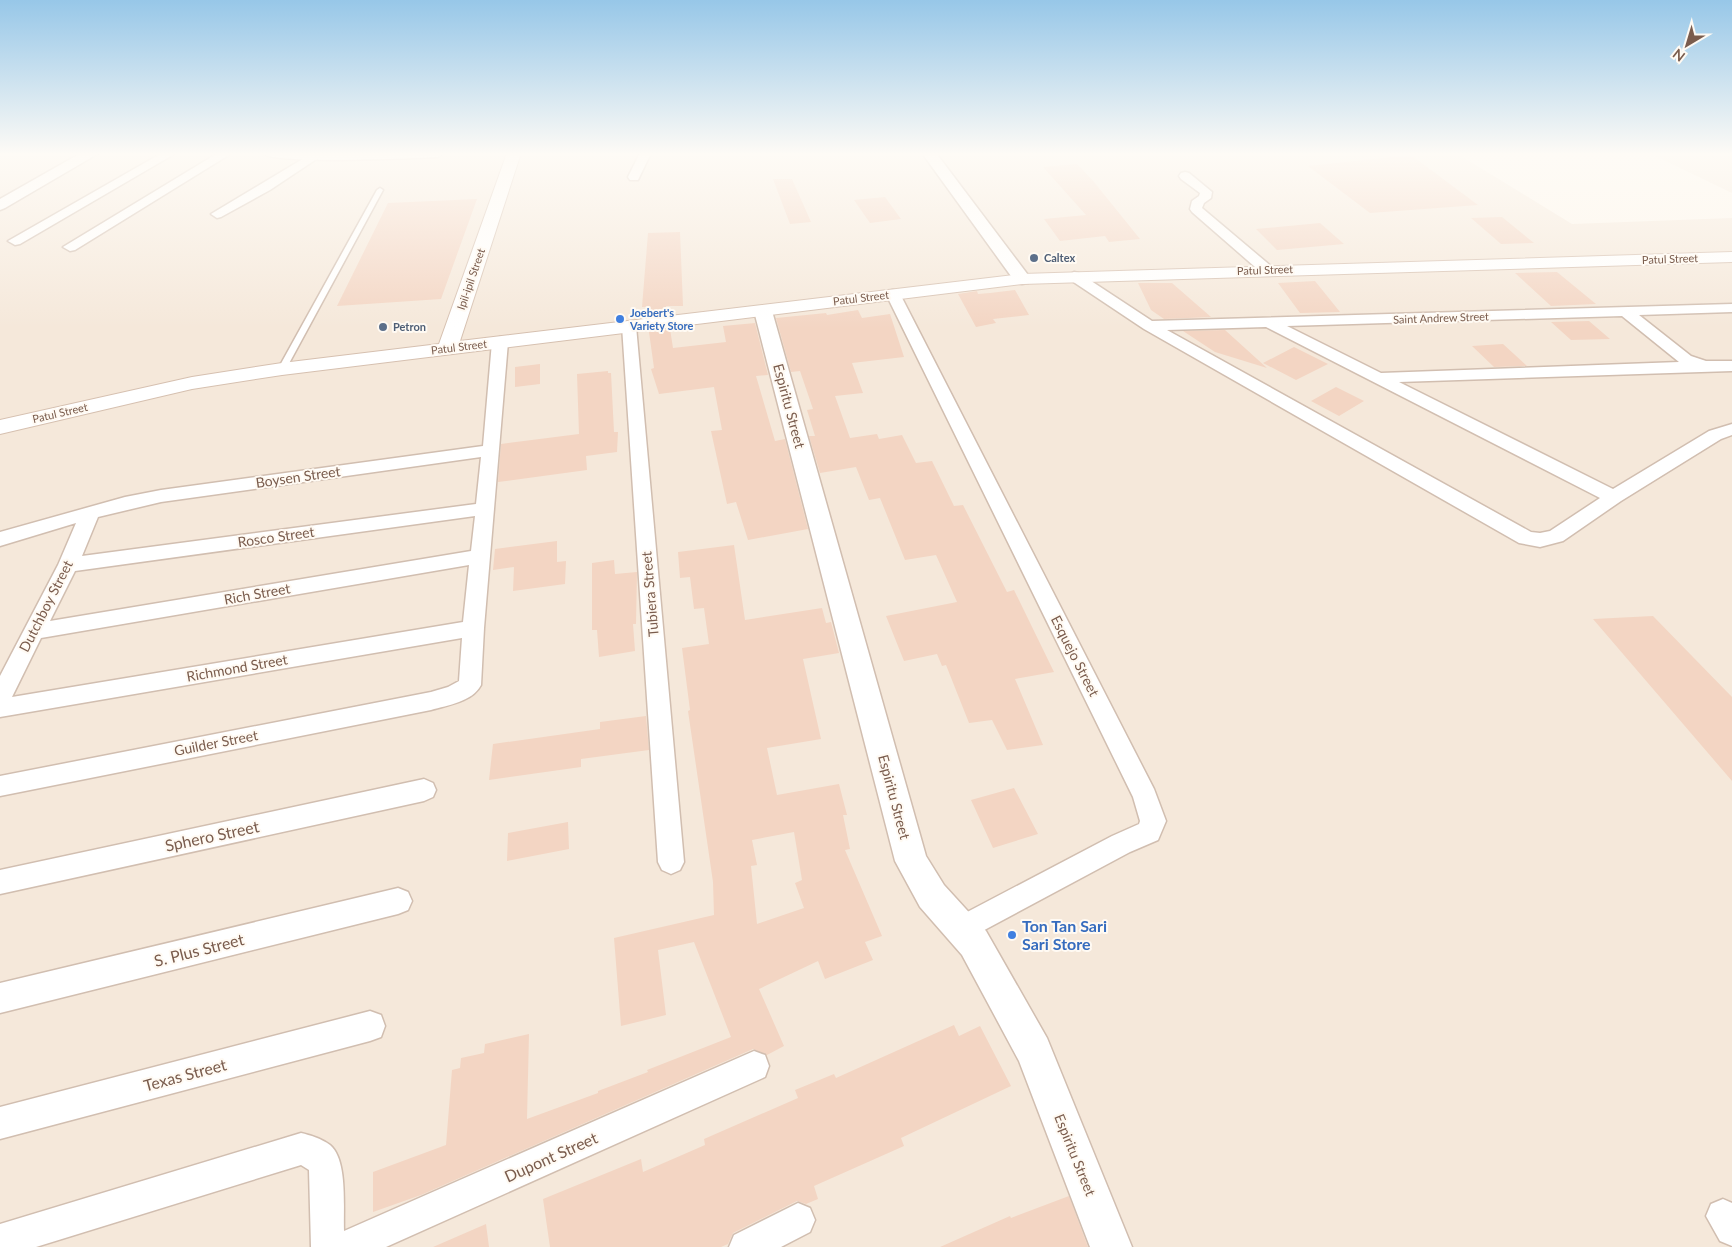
<svg xmlns="http://www.w3.org/2000/svg" width="1732" height="1247" font-family="Lato,sans-serif">
	<style>
		.residential { fill: #f5e8da }
		.building { fill: #f3d5c3; fill-rule: evenodd }
		.lines { fill: none; stroke-linecap: round; stroke-linejoin: round }
		.service-casing { stroke: #d1beb0; stroke-width: 3 }
		.minor-casing { stroke: #d1beb0; stroke-width: 3 }
		.tertiary-casing { stroke: #d1beb0; stroke-width: 3 }
		.secondary-casing { stroke: #d6c0b0; stroke-width: 2 }
		.service { fill: #fff; fill-rule: evenodd }
		.minor { fill: #fff; fill-rule: evenodd }
		.tertiary { fill: #fff; fill-rule: evenodd }
		.secondary { fill: #fff; fill-rule: evenodd }
		.service-dot { fill: #5c6f8a; stroke: #fffaf3; stroke-width: 2 }
		.shop-dot { fill: #3f7fe0; stroke: #fffaf3; stroke-width: 2 }
		.labels { text-anchor: middle; stroke-width: 4; stroke-linejoin: round; paint-order: stroke }
		.far-service-label { font-size: 11px; font-weight: bold; fill: #4e5e75; stroke: #fffaf3; text-anchor: start }
		.far-street-label { font-size: 11px; fill: #7a5c4d; stroke: #fffaf3 }
		.far-shop-label { font-size: 11px; font-weight: bold; fill: #366cbe; stroke: #fffaf3; text-anchor: start }
		.street-label { font-size: 14px; fill: #7a5c4d; stroke: #fffaf3 }
		.near-street-label { font-size: 16px; fill: #7a5c4d; stroke: #fffaf3 }
		.near-shop-label { font-size: 16px; font-weight: bold; fill: #366cbe; stroke: #fffaf3; text-anchor: start }
	</style>
	<rect width="100%" height="100%" fill="#fdf6ec"/>
	<!-- residential -->
	<path class="residential" d="M0 153H1456L1572 224 1732 218V1247H0Z
		M1649 153H1732V193Z"/>
	<!-- building -->
	<path class="building" d="M1411 155 1478 205 1370 213 1308 166Z
		M1077 164 1094 182 1140 239 1109 242 1105 236 1060 241 1044 219 1086 215 1043 167Z
		M773 179H792L811 222 790 224Z
		M885 197 901 219 870 223 854 200Z
		M477 199 441 299 337 306 388 203Z
		M1502 217 1534 243 1501 244 1471 218Z
		M1320 223 1344 244 1277 250 1256 229Z
		M680 232 683 306H666L667 314 647 317 646 307H642L648 233Z
		M1557 272 1596 304 1551 306 1515 273Z
		M1315 281 1340 312 1300 313 1278 283Z
		M1138 283H1172L1211 317 1164 319 1151 310Z
		M1015 290 1029 315 993 319 996 323 976 327 958 294 977 291 978 294 990 293Z
		M858 310 862 318 890 314 904 357 852 363 863 393 835 396 850 438 877 434 879 439 902 435 916 463 932 461 954 506 963 505 1007 592 1014 590 1054 672 1015 679 1043 745 1007 750 992 720 969 723 946 665 942 666 937 654 904 661 886 616 957 602 936 555 905 560 880 498 869 500 856 467 820 473 809 436H815L807 410 813 409 800 371 791 372 776 318 826 313 827 315Z
		M1589 321 1610 339 1571 340 1551 322Z
		M755 323 768 375 756 376 775 441 785 439 808 529 748 540 736 502 727 504 711 431 722 430 714 387 659 394 651 369 654 368 649 332 670 329 673 348 726 342 723 326Z
		M1225 330 1267 368 1215 352 1183 331Z
		M1503 344 1527 366 1494 367 1472 346Z
		M1294 347 1328 364 1296 380 1263 363Z
		M540 364V384L515 387V367Z
		M608 371V373H611L614 432H618L617 452 586 456 587 470 498 482 501 444 579 434 577 374Z
		M1336 387 1364 401 1339 416 1311 401Z
		M557 541V562L566 561 565 584 513 591 514 567 493 570 495 549Z
		M734 545 745 620 822 608 826 623 831 622 839 653 803 659 821 739 767 748 777 795 839 784 847 815H843L850 849 845 850 882 936 865 942 873 960 825 979 818 961 759 989 784 1046 767 1055 753 1049 421 1195 373 1212V1172L446 1145 452 1070 460 1068 461 1058 484 1053 485 1044 529 1034 527 1119 598 1093V1091L648 1072 647 1070 731 1037 694 942 658 950 666 1015 621 1026 614 938 714 915 713 882 688 711 690 710 682 648 709 644 704 608 694 609 690 577 680 578 678 552ZM794 832 802 880 795 883 804 908 757 924 751 866 757 865 752 840Z
		M614 560 615 574 637 572 636 624H633L635 651 599 657 597 630H592V563Z
		M1653 616 1732 697V781L1593 619Z
		M646 716 649 750 581 759V767L489 780 493 744 600 729V722Z
		M1014 788 1038 834 993 848 971 800Z
		M568 822 569 849 507 861 508 833Z
		M954 1025 959 1036 980 1026 1011 1086 901 1138 904 1146 814 1186 818 1199 806 1204 797 1201 733 1233 728 1244 721 1247H550L543 1199 641 1159 643 1172 705 1145 704 1139 798 1098 795 1090 834 1074 836 1078Z
		M1069 1196 1088 1247H940L1010 1216 1011 1218Z
		M486 1224 489 1247H433Z"/>
	<g class="lines">
		<defs>
			<path id="service" d="M380 188 383 190 286 369 285 371H279L278 369 377 190Z"/>
			<path id="minor" d="M162 153H176L20 244 15 245 8 241Z
				M218 153H232L75 250 70 251 63 247Z
				M640 153H651L638 180H630L628 177Z
				M311 154H319L321 156 270 190 221 217 217 218 211 214Z
				M1185 172 1189 173 1212 192 1211 198 1204 203 1202 208 1272 267 1274 270 1272 273H1262L1192 212 1190 209 1192 201 1199 196 1200 193 1181 179 1179 176 1181 173Z
				M1074 272 1079 273 1152 321 1732 304V312L1639 315 1691 356 1706 361H1732V371L1399 382 1613 489 1709 431 1732 424V435L1721 439 1621 501 1563 541 1540 547 1519 543 1144 329 1069 279 1067 276ZM1622 316 1679 362 1381 373 1287 326ZM1266 327 1600 498 1550 531 1540 533 1531 532 1167 330Z
				M893 290 898 291 900 294 1154 789 1166 821 1158 840 1130 852 962 942 952 938 948 929 952 920 1112 836 1139 824 1140 821 1133 797 886 294 888 291Z
				M629 322 634 323 636 326 684 862 680 870 671 874 662 870 658 862 622 326 624 323Z
				M500 337 505 339 508 342 484 628 481 685C472 702 448 705 431 710L0 796V776L431 692 448 687 459 681 462 638 0 717V676L58 565 76 523 0 546V532L125 497 161 490 483 446 492 342 495 339ZM481 457 476 504 82 556 98 517 161 502ZM475 516 471 551 50 621 75 571ZM469 565 463 622 12 697 41 638Z
				M424 779 433 783 436 790 433 797 424 801 0 894V870Z
				M398 888 408 892 412 901 408 910 398 914 0 1013V983Z
				M370 1011 381 1015 385 1026 381 1037 370 1041 0 1139V1107Z
				M754 1051 765 1055 769 1066 765 1077 386 1247H311L309 1170 301 1165 36 1247H0V1224L301 1133C310 1135 322 1139 330 1145 348 1160 343 1208 344 1231Z
				M1723 1199 1732 1203V1246L1720 1241 1706 1216 1711 1204Z
				M798 1203 810 1208 815 1220 810 1232 781 1247H729L734 1235Z"/>
			<path id="tertiary" d="M81 153H99L5 208 0 210V199Z
				M262 153H445L438 157C414 158 273 165 262 153Z
				M922 153H936L1028 275 1031 279 1028 283 1022 284 1016 283Z
				M763 306 769 307 772 311 926 856 944 885 986 931 1047 1038 1132 1247H1090L1019 1061 962 955 920 907 895 861 754 311 757 307Z"/>
			<path id="secondary" d="M507 153H521L460 341 1022 274 1732 252V262L1022 284 282 375 192 389 0 434V420L192 377 282 363 439 344Z"/>
		</defs>
		<!-- service casing -->
		<use href="#service" class="service-casing"/>
		<!-- minor casing -->
		<use href="#minor" class="minor-casing"/>
		<!-- tertiary casing -->
		<use href="#tertiary" class="tertiary-casing"/>
		<!-- secondary casing -->
		<use href="#secondary" class="secondary-casing"/>
		<!-- service -->
		<use href="#service" class="service"/>
		<!-- minor -->
		<use href="#minor" class="minor"/>
		<!-- tertiary -->
		<use href="#tertiary" class="tertiary"/>
		<!-- secondary -->
		<use href="#secondary" class="secondary"/>
	</g>
	<!-- sky -->
	<linearGradient id="sky" x2="0" y2="1"><stop stop-color="#97c7e8"/><stop offset="0.47" stop-color="#fefbf6"/><stop offset="1" stop-color="#fefbf6" stop-opacity="0"/></linearGradient>
	<rect width="1732" height="328" fill="url(#sky)"/>
	<!-- markers -->
	<g class="service-dot">
		<circle cx="1034" cy="258" r="5"/>
		<circle cx="383" cy="327" r="5"/>
	</g>
	<g class="shop-dot">
		<circle cx="620" cy="319" r="5"/>
		<circle cx="1012" cy="935" r="5"/>
	</g>
	<g class="labels">
		<!-- far-service labels -->
		<g class="far-service-label">
			<text x="1044" y="262">Caltex</text>
			<text x="393" y="331">Petron</text>
		</g>
		<!-- far-street labels -->
		<g class="far-street-label">
			<text transform="translate(1670 259) rotate(-2)" y="4">Patul Street</text>
			<text transform="translate(1265 270) rotate(-2)" y="4">Patul Street</text>
			<text transform="translate(471 279) rotate(-71)" y="4">Ipil-ipil Street</text>
			<text transform="translate(861 298) rotate(-7)" y="4">Patul Street</text>
			<text transform="translate(1441 318) rotate(-2)" y="4">Saint Andrew Street</text>
			<text transform="translate(459 347) rotate(-7)" y="4">Patul Street</text>
			<text transform="translate(60 413) rotate(-13)" y="4">Patul Street</text>
		</g>
		<!-- far-shop labels -->
		<g class="far-shop-label">
			<text x="630" y="317">Joebert's<tspan x="630" dy="13">Variety Store</tspan></text>
		</g>
		<!-- street labels -->
		<g class="street-label">
			<text transform="translate(789 406) rotate(75)" y="5">Espiritu Street</text>
			<text transform="translate(298 477) rotate(-8)" y="5">Boysen Street</text>
			<text transform="translate(276 537) rotate(-8)" y="5">Rosco Street</text>
			<text transform="translate(257 594) rotate(-10)" y="5">Rich Street</text>
			<text transform="translate(650 594) rotate(-95)" y="5">Tubiera Street</text>
			<text transform="translate(46 606) rotate(-63)" y="5">Dutchboy Street</text>
			<text transform="translate(1075 656) rotate(63)" y="5">Esquejo Street</text>
			<text transform="translate(237 668) rotate(-10)" y="5">Richmond Street</text>
			<text transform="translate(216 743) rotate(-11)" y="5">Guilder Street</text>
			<text transform="translate(894 797) rotate(75)" y="5">Espiritu Street</text>
			<text transform="translate(1075 1155) rotate(68)" y="5">Espiritu Street</text>
		</g>
		<!-- near-street labels -->
		<g class="near-street-label">
			<text transform="translate(212 836) rotate(-12)" y="6">Sphero Street</text>
			<text transform="translate(199 950) rotate(-14)" y="6">S. Plus Street</text>
			<text transform="translate(185 1075) rotate(-15)" y="6">Texas Street</text>
			<text transform="translate(551 1157) rotate(-24)" y="6">Dupont Street</text>
		</g>
		<!-- near-shop labels -->
		<g class="near-shop-label">
			<text x="1022" y="932">Ton Tan Sari<tspan x="1022" dy="18">Sari Store</tspan></text>
		</g>
	</g>
	<!-- north arrow -->
	<g transform="translate(1687 45) rotate(218)" stroke="#fffaf3" stroke-width="4" paint-order="stroke">
	<path d="M0-4L9 19L0 12L-9 19Z" fill="#7a5c4d"/>
	<text y="-8" font-size="14" font-weight="bold" text-anchor="middle" fill="#7a5c4d">N</text>
	</g>
</svg>
